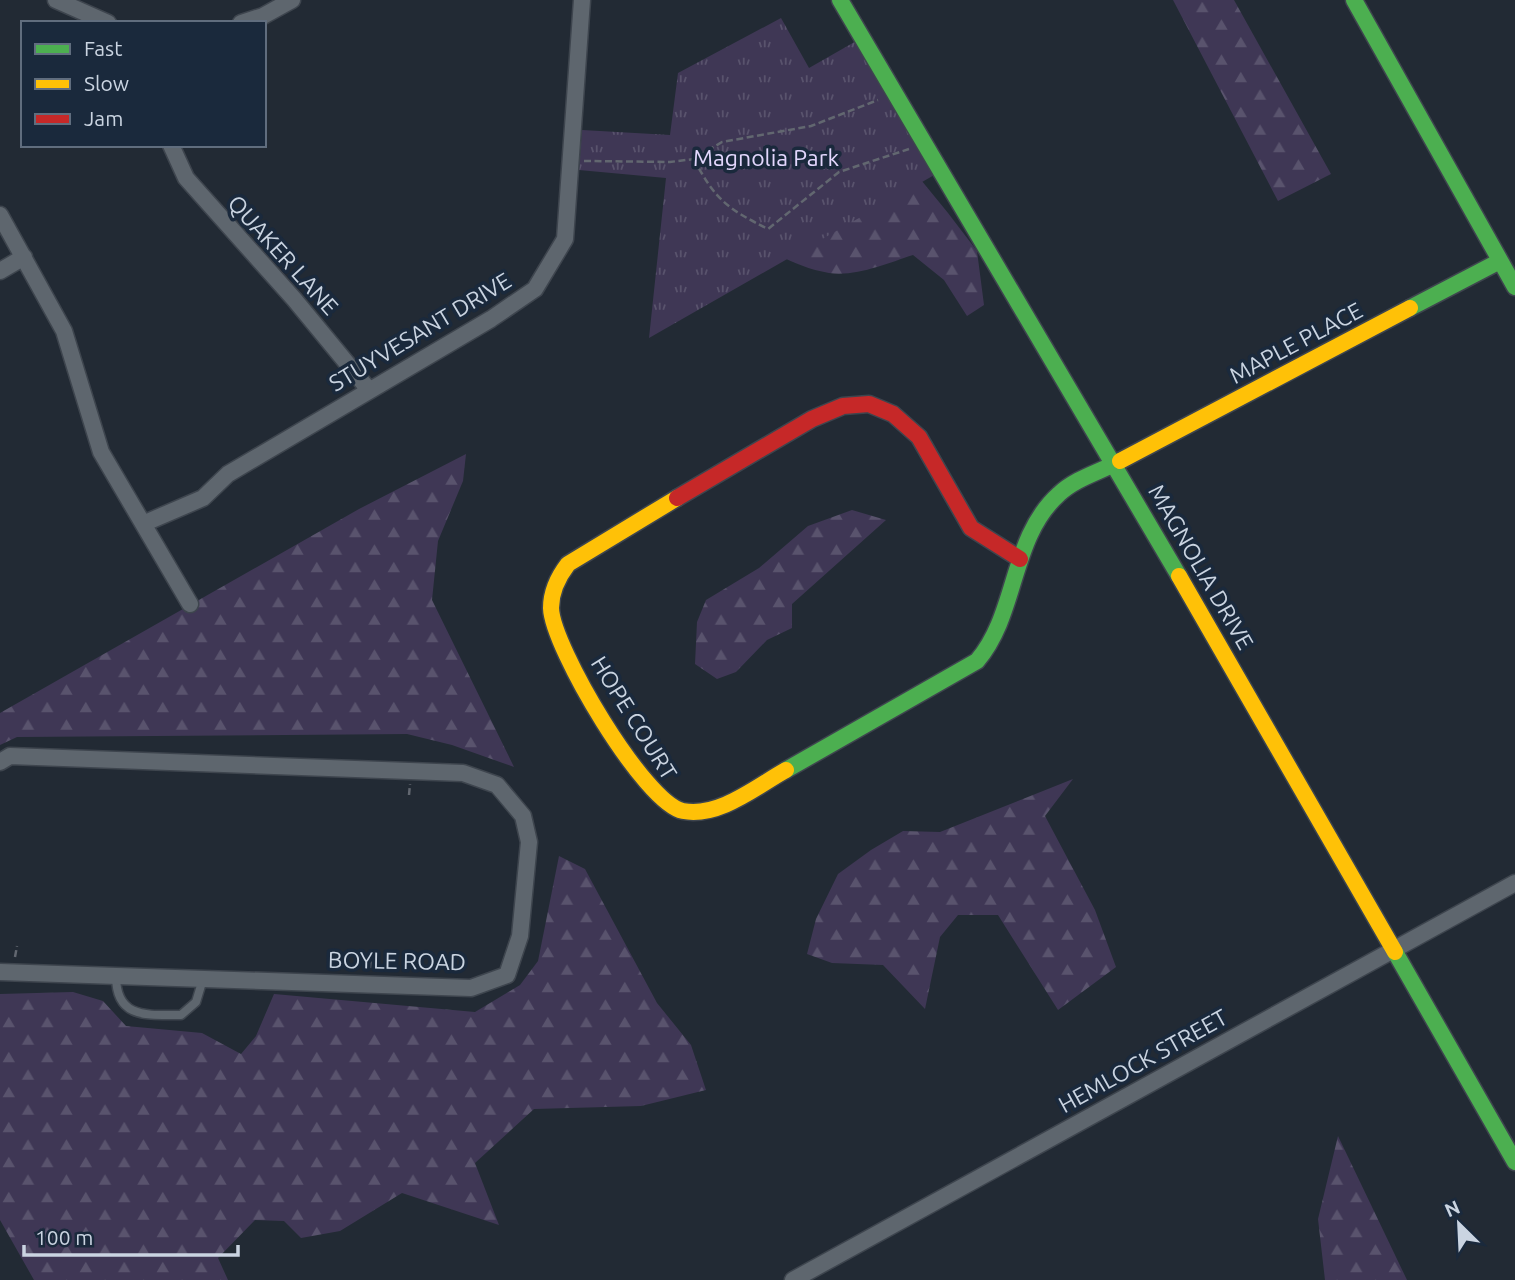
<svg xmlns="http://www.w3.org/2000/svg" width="1515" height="1280" font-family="Ubuntu,sans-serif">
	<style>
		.forest { fill: url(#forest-firs) }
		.park { fill: url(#park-tufts) }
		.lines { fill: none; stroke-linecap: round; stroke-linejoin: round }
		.lane-casing { stroke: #3e454e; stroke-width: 11 }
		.street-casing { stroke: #3e454e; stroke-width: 19 }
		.fast-casing { stroke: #3e454e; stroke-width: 19 }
		.slow-casing { stroke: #3e454e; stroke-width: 19 }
		.jam-casing { stroke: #3e454e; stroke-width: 19 }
		.path { stroke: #626770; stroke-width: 2.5; stroke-dasharray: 7 3.5; stroke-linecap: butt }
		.lane { stroke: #5e666e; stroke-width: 8 }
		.street { stroke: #5e666e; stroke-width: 16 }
		.fast { stroke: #4caf50; stroke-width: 16 }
		.slow { stroke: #ffc107; stroke-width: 16 }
		.jam { stroke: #c62828; stroke-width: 16 }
		.labels { text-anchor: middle; stroke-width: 7; stroke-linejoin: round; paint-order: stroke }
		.park-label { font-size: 23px; fill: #e3d7fd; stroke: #1a293c }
		.street-label { font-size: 23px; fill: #cad4e1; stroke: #1a293c }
	</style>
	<defs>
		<pattern id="forest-firs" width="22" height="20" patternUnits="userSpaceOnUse" patternTransform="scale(1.75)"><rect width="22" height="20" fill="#3f3755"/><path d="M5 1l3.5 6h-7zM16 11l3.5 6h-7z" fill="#59536d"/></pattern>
		<pattern id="park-tufts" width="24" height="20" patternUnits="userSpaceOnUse" patternTransform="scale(1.75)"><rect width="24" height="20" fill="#3f3755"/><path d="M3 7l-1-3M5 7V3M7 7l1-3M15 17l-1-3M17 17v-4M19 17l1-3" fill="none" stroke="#59536d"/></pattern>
	</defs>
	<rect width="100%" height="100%" fill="#222a34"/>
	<!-- forest -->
	<path class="forest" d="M1173 0H1234L1331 174 1278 201Z
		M783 52 908 164 948 213 977 251 984 305 967 316 944 280 913 255C888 263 856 277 829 273 766 262 718 211 670 173L677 144Z
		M466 454 463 481 438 541 432 600 514 767 452 745 407 734 17 737 0 745V713L359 509Z
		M852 510 886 520 792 604V628L767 640 736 672 717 679 695 664 697 622 706 600 759 568 808 526Z
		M1073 779 1045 816 1095 910 1116 967 1058 1010 998 915H958L940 937 925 1009 883 965 832 963 807 954 816 919 838 874 871 850 903 831 940 832Z
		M559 856 585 869 657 1003 691 1045 706 1090 641 1106 534 1109 475 1163 499 1225 402 1193 340 1231 301 1238 284 1221 255 1220 218 1258 228 1280H34L0 1220V994L73 992 103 1001 126 1026 202 1033 241 1054 256 1036 274 994 475 1012 520 985 538 961Z
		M1338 1136 1407 1280H1325L1318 1219Z"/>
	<!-- park -->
	<path class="park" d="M781 18 809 68 858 40 936 174 649 338 666 178 579 170 582 130 670 135 678 73Z"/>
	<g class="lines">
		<defs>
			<path id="lane" d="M116 976C116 1019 147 1015 181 1015L196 1002 203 979"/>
			<path id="street" d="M56 0 108 23
				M241 23 263 16 292 0
				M171 145 186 178 294 299 369 390
				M0 215 64 331 101 452 190 604
				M0 271 24 257
				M145 523 203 498 228 474 491 319 535 289 565 239 582 0
				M0 762 10 756 463 773 497 785 523 816 529 842 520 936 507 975 471 988 0 972
				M793 1280 1515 883"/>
			<path id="fast" d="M840 0 1179 576
				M1354 0 1515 287
				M1410 308 1500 261
				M786 770 977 661C1018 613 1010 538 1059 494 1076 478 1100 472 1120 461
				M1395 952 1515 1162"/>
			<path id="slow" d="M1120 461 1410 308
				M677 498 568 564C558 577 551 592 551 608 552 647 645 804 683 811 719 818 757 786 786 770
				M1179 576 1395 952"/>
			<path id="jam" d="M677 498 812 419 843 406 869 404 893 414 919 437 971 528 1020 559"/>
		</defs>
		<!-- lane casing -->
		<use href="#lane" class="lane-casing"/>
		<!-- street casing -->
		<use href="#street" class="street-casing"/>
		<!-- fast casing -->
		<use href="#fast" class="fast-casing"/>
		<!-- slow casing -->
		<use href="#slow" class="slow-casing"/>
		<!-- jam casing -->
		<use href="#jam" class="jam-casing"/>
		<!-- path -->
		<path class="path" d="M694 159C715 200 728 209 768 229L839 172 909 149
			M584 161 670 162 694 159 722 142 811 126 878 100
			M409 795 410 784
			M15 957 17 946
			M370 968 372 954"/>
		<!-- lane -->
		<use href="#lane" class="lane"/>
		<!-- street -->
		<use href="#street" class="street"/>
		<!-- fast -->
		<use href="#fast" class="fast"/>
		<!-- slow -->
		<use href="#slow" class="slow"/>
		<!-- jam -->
		<use href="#jam" class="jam"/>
	</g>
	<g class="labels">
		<!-- park labels -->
		<g class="park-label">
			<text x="766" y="166">Magnolia Park</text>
		</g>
		<!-- street labels -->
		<g class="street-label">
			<text transform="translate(283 255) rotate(48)" y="8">QUAKER LANE</text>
			<text transform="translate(420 332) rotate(-31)" y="8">STUYVESANT DRIVE</text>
			<text transform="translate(1296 343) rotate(-28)" y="8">MAPLE PLACE</text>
			<text transform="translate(1201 567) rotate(60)" y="8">MAGNOLIA DRIVE</text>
			<text transform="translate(634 718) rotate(58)" y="8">HOPE COURT</text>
			<text transform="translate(397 961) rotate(1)" y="8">BOYLE ROAD</text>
			<text transform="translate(1143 1061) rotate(-29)" y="8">HEMLOCK STREET</text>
		</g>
	</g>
	<!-- legend -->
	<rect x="21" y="21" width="245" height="126" fill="#1a293c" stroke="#606d7e" stroke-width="2"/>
	<rect x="35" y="44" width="35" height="10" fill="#4caf50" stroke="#606d7e" stroke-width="2"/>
	<text x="84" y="56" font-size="21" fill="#cad4e1">Fast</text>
	<rect x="35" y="79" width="35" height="10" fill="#ffc107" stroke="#606d7e" stroke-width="2"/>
	<text x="84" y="91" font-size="21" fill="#cad4e1">Slow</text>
	<rect x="35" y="114" width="35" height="10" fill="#c62828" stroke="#606d7e" stroke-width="2"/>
	<text x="84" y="126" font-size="21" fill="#cad4e1">Jam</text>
	<!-- north arrow -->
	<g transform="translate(1459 1224) rotate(336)" stroke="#1a293c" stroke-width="5" paint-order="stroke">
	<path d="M0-5L12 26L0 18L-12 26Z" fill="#cad4e1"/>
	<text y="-10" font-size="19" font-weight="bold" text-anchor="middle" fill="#cad4e1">N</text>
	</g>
	<!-- scale -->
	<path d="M24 1245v10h214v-10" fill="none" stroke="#cad4e1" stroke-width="3.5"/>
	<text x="35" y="1245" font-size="21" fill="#cad4e1" stroke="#1a293c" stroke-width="5" paint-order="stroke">100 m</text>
</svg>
